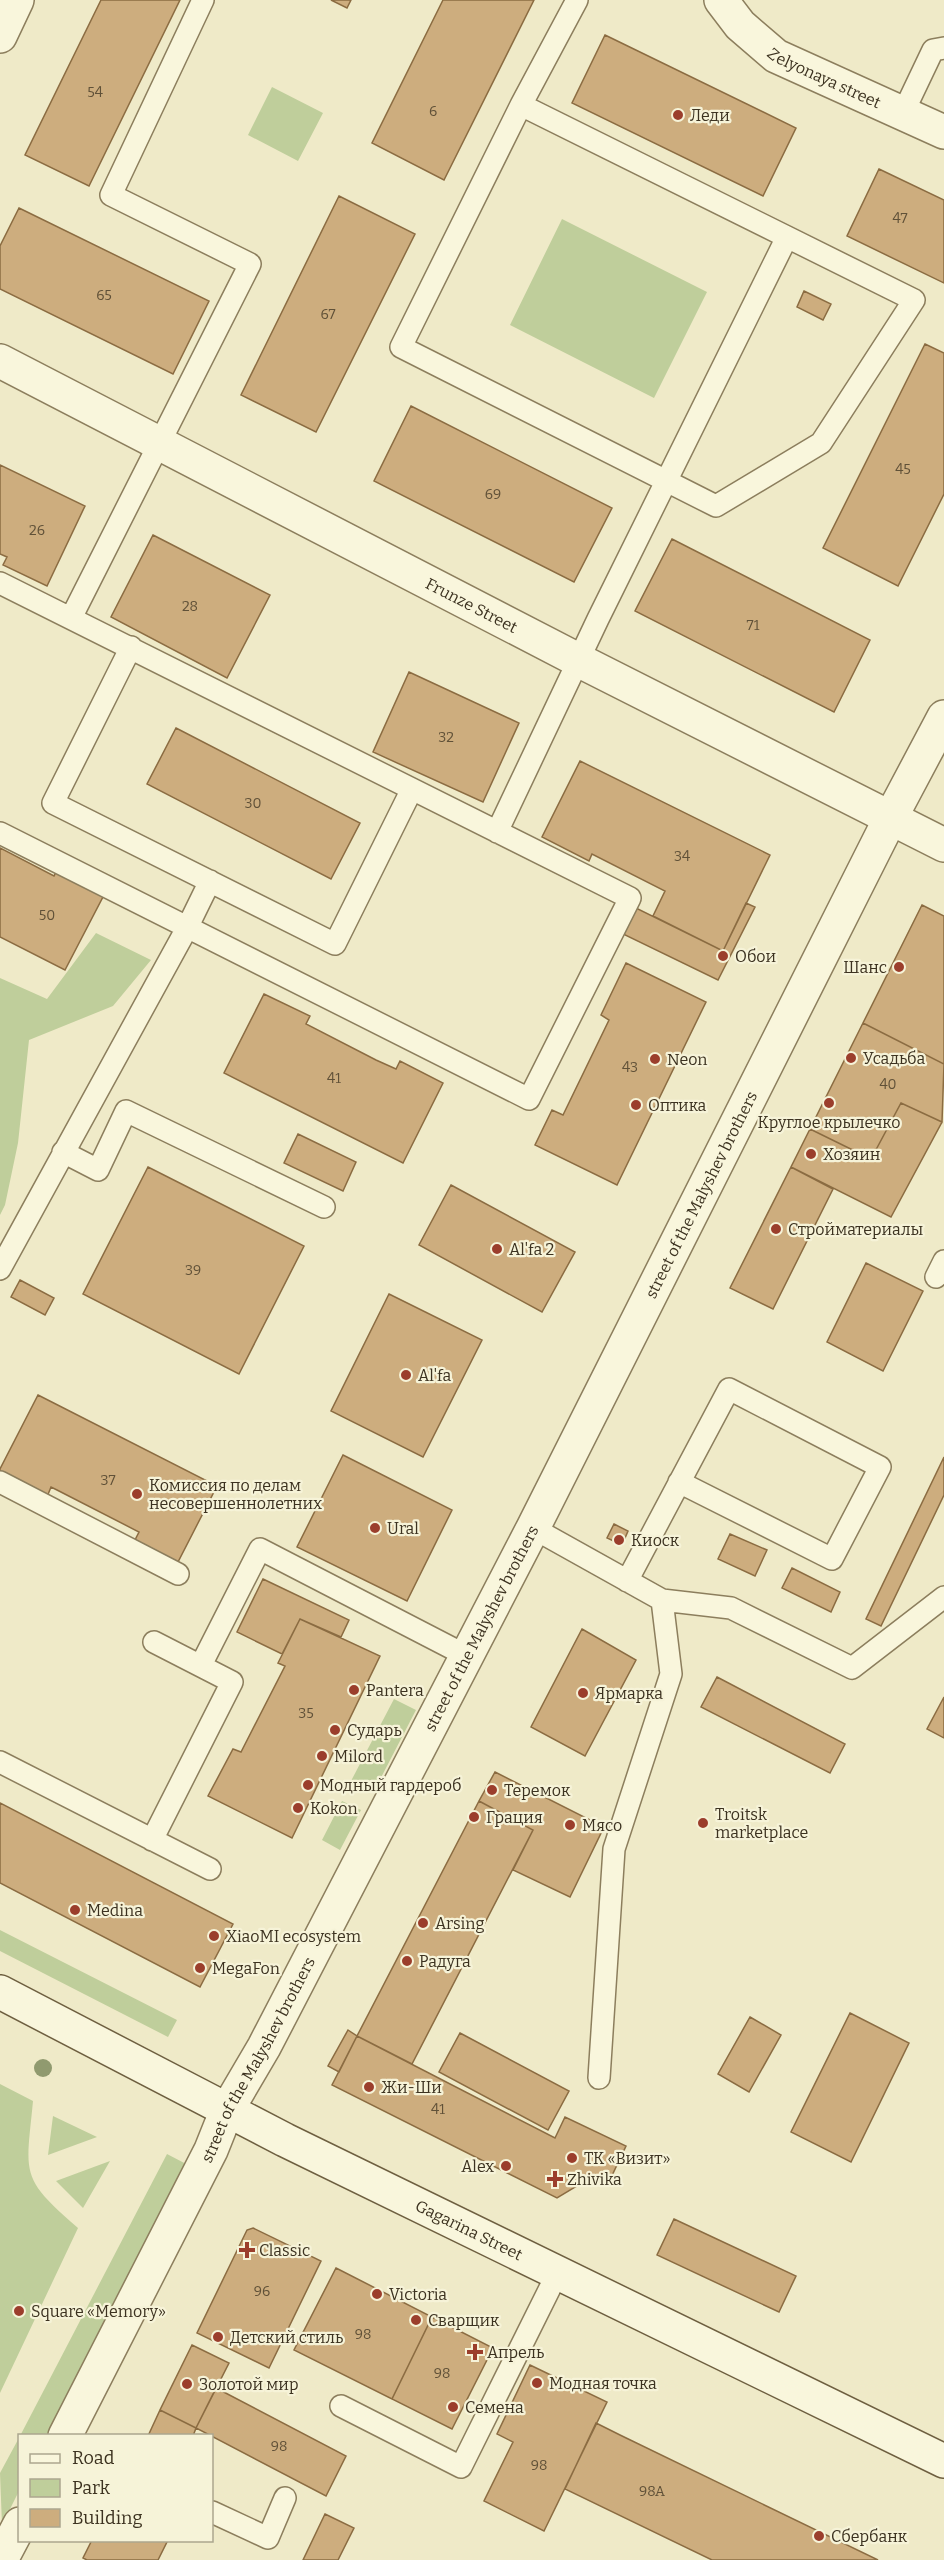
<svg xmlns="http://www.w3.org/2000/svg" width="944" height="2560" font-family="Bitter,serif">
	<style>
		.green { fill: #bfce9b }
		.building { fill: #cdad7e; stroke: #8b6c42; stroke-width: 1.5 }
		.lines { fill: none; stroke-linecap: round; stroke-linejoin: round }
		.service-casing { stroke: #8c7e5d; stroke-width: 24 }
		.minor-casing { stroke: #8c7e5d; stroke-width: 36 }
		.secondary-casing { stroke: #6e5f40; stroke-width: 36 }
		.service { stroke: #f9f6dc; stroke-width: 21 }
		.minor { stroke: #f9f6dc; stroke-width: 33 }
		.secondary { stroke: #f9f6dc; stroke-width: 33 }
		.tree { fill: #909a6f }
		.poi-dot { fill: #9b3e2c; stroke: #f6f3d8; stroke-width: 2 }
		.labels { text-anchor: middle; stroke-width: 4.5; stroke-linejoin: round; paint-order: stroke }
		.number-label { font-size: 14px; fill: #605138 }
		.street-label { font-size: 16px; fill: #3c3220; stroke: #f6f3d8 }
		.poi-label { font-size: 16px; fill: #3c3220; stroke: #f6f3d8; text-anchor: start }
	</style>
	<rect width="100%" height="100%" fill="#efeac8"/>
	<!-- green -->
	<path class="green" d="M272 87 323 113 298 161 248 135Z
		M562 219 707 292 654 398 510 325Z
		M96 933 151 960 113 1006 29 1040 18 1143 5 1205 0 1215V978L47 999Z
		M394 1699 416 1710 373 1793 351 1781Z
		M342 1801 361 1810 340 1850 322 1840Z
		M0 1930 177 2020 168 2037 0 1951Z
		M0 2084 33 2101C26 2175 19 2177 78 2228L0 2393Z
		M53 2116 97 2137 48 2155Z
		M167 2154 190 2166 49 2436H20Z
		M110 2161 83 2208 56 2181Z
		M20 2436 19 2491 2 2525 0 2473Z"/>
	<!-- building -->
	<path class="building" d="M101 0H180L89 186 25 155Z
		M331 0H351L347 8Z
		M443 0H534L444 180 372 143Z
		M605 35 796 128 763 196 572 103Z
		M879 169 944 200V283L847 236Z
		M339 196 415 234 316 432 241 395Z
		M19 208 209 301 173 374 0 289V246Z
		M804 291 831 304 823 320 797 307Z
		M925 344 944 353V494L898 586 823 548Z
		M411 406 612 508 574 582 374 481Z
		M0 465 85 506 47 586 3 565 7 557 0 554Z
		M153 535 270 595 227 678 111 617Z
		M672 539 870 640 834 712 635 611Z
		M409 672 519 723 483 802 373 752Z
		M176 728 360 823 331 879 147 784Z
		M580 761 770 855 723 951 653 916 665 891 592 854 589 861 542 837Z
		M0 848 54 876 58 868 105 893 65 970 0 937Z
		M746 903 755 907 718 980 623 934 634 907 723 951Z
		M922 905 944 916V1064L863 1023Z
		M626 963 706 1002 617 1185 535 1145 552 1110 563 1115 609 1020 601 1015Z
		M264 994 310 1016 306 1024 376 1060 396 1069 400 1061 443 1083 403 1163 224 1073Z
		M863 1023 944 1064 942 1122 901 1103 871 1159 810 1129Z
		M901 1103 942 1122 891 1217 791 1167 810 1129 871 1159Z
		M298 1134 356 1162 343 1191 284 1163Z
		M148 1167 304 1246 239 1374 83 1294Z
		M791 1167 833 1189 773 1309 730 1288Z
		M451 1185 575 1252 542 1312 419 1245Z
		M866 1263 923 1291 883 1371 827 1342Z
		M20 1280 54 1298 45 1315 11 1297Z
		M389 1294 482 1340 423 1457 331 1411Z
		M38 1395 217 1486 178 1562 135 1540 139 1532 57 1490 51 1487 47 1497 0 1474V1469Z
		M343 1455 452 1510 407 1601 297 1547Z
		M944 1457V1495L881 1626 866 1619Z
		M614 1524 628 1531 622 1545 607 1538Z
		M730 1534 767 1550 755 1576 718 1559Z
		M792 1568 840 1592 831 1612 782 1588Z
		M263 1579 349 1620 341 1637 300 1619 282 1654 237 1632Z
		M300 1619 380 1656 292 1838 208 1796 233 1749 241 1752 285 1666 278 1663Z
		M582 1629 636 1660 585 1756 531 1727Z
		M717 1677 845 1744 830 1773 701 1707Z
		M944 1697V1738L927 1729Z
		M495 1772 604 1827 570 1897 513 1870 533 1830 479 1801Z
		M479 1801 533 1830 412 2064 357 2036Z
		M0 1803 233 1924 200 1987 0 1883Z
		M850 2013 909 2043 851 2162 791 2132Z
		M750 2017 781 2035 749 2092 718 2074Z
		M348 2030 357 2036 339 2072 328 2066Z
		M460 2033 569 2091 548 2130 439 2072Z
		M357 2036 555 2138 565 2117 626 2146 607 2186 590 2178 557 2198 332 2085Z
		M674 2219 796 2276 779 2312 657 2255Z
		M253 2228 321 2261 269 2368 197 2333 247 2230Z
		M336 2268 432 2317 392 2399 294 2350Z
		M432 2317 493 2348 452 2429 392 2399Z
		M192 2345 229 2363 196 2428 160 2410Z
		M530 2365 607 2402 544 2531 484 2501 513 2442 497 2434Z
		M216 2388 346 2456 326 2496 196 2428Z
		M160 2410 196 2428 193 2436H148Z
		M596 2423 620 2435 878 2560H712L565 2489Z
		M325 2514 354 2528 338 2560H303Z
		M92 2540H168L158 2560H87L83 2558Z"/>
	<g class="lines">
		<defs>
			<path id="service" d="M577 0 521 105 401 347 716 506 821 443 914 300 787 237
				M903 113 933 50 944 48
				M0 583 630 898 529 1099 0 833
				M71 618 250 264 111 195 203 0
				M131 647 53 803 335 944 412 789
				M497 832 598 619 787 237 521 105
				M63 1152 98 1170 126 1111 324 1207
				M0 1269 187 928 210 881
				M936 1277 944 1261
				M0 1482 178 1574
				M533 1528 662 1600 731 1608 852 1668 944 1597
				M627 1581 729 1389 880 1467 832 1559 679 1482
				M201 1665 260 1549 467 1656
				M0 1762 210 1869
				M152 1840 232 1682 154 1642
				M599 2078 614 1849 671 1674 662 1600
				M341 2406 461 2467 557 2274
				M212 2512 268 2538 285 2498"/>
			<g id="minor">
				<path id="s1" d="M721 0 740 25 776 56 944 132"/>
				<path d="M0 36 17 0"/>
				<path id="s2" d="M0 361 578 660 944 845"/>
				<path id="s3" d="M65 2436 211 2150 227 2110 264 2047 533 1528 891 817 944 717"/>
				<path d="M1 2560 20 2524"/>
			</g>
			<g id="secondary">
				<path id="s4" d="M0 1992 285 2140 944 2461"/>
			</g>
		</defs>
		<!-- service casing -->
		<use href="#service" class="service-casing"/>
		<!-- minor casing -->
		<use href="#minor" class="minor-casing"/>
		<!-- secondary casing -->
		<use href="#secondary" class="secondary-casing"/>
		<!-- service -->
		<use href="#service" class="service"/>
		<!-- minor -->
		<use href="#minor" class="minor"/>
		<!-- secondary -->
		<use href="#secondary" class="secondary"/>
	</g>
	<!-- trees -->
	<circle class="tree" cx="43" cy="2068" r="9"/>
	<!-- markers -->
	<g class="poi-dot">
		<circle cx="678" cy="115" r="6"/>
		<circle cx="723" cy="956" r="6"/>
		<circle cx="899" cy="967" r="6"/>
		<circle cx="851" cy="1058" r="6"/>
		<circle cx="655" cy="1059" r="6"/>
		<circle cx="829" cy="1103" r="6"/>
		<circle cx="636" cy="1105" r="6"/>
		<circle cx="811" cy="1154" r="6"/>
		<circle cx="776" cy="1229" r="6"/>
		<circle cx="497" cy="1249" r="6"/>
		<circle cx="406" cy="1375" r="6"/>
		<circle cx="137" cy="1494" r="6"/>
		<circle cx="375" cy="1528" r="6"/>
		<circle cx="619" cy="1540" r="6"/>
		<circle cx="354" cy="1690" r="6"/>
		<circle cx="583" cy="1693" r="6"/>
		<circle cx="335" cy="1730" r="6"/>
		<circle cx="322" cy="1756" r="6"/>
		<circle cx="308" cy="1785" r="6"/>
		<circle cx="492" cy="1790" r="6"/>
		<circle cx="298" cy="1808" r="6"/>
		<circle cx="474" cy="1817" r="6"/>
		<circle cx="703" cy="1823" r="6"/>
		<circle cx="570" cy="1825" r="6"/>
		<circle cx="75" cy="1910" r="6"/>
		<circle cx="423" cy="1923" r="6"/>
		<circle cx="214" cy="1936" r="6"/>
		<circle cx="407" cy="1961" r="6"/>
		<circle cx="200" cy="1968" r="6"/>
		<circle cx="369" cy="2087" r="6"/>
		<circle cx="572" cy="2158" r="6"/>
		<circle cx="506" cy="2166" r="6"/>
		<path d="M552 2170h6v6h6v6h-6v6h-6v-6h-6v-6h6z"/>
		<path d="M244 2241h6v6h6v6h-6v6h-6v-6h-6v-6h6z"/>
		<circle cx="377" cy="2294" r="6"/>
		<circle cx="19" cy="2311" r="6"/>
		<circle cx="416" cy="2320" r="6"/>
		<circle cx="218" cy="2337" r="6"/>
		<path d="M472 2343h6v6h6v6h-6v6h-6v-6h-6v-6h6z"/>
		<circle cx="537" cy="2383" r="6"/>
		<circle cx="187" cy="2384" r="6"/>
		<circle cx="453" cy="2407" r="6"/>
		<circle cx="819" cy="2536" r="6"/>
	</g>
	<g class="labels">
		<!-- number labels -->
		<g class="number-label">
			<text x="95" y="97">54</text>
			<text x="433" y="116">6</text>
			<text x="900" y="223">47</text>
			<text x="104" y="300">65</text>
			<text x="328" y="319">67</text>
			<text x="903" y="474">45</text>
			<text x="493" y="499">69</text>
			<text x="37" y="535">26</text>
			<text x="190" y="611">28</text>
			<text x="753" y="630">71</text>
			<text x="446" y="742">32</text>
			<text x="253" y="808">30</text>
			<text x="682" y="861">34</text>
			<text x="47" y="920">50</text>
			<text x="630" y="1072">43</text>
			<text x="334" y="1083">41</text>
			<text x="888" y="1089">40</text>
			<text x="193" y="1275">39</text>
			<text x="108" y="1485">37</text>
			<text x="306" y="1718">35</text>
			<text x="438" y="2114">41</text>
			<text x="262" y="2296">96</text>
			<text x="363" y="2339">98</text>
			<text x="442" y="2378">98</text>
			<text x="279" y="2451">98</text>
			<text x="539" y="2470">98</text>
			<text x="652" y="2496">98А</text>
		</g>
		<!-- street labels -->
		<g class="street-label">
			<text dy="6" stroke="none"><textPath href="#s1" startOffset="132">Zelyonaya street</textPath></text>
			<text dy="6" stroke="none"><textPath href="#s2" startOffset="531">Frunze Street</textPath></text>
			<text dy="6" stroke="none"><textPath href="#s3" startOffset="1395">street of the Malyshev brothers</textPath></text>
			<text dy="6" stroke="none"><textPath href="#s3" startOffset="909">street of the Malyshev brothers</textPath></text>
			<text dy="6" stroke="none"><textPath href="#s3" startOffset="423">street of the Malyshev brothers</textPath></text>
			<text dy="6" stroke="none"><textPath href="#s4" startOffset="526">Gagarina Street</textPath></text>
		</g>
		<!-- poi labels -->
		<g class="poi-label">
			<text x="690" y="121">Леди</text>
			<text x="735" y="962">Обои</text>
			<text x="887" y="973" text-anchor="end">Шанс</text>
			<text x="863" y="1064">Усадьба</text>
			<text x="667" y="1065">Neon</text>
			<text x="648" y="1111">Оптика</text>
			<text x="829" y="1128" text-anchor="middle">Круглое крылечко</text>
			<text x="823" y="1160">Хозяин</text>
			<text x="788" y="1235">Стройматериалы</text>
			<text x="509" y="1255">Al'fa 2</text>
			<text x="418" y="1381">Al'fa</text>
			<text x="149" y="1491">Комиссия по делам<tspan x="149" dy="18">несовершеннолетних</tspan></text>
			<text x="387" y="1534">Ural</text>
			<text x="631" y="1546">Киоск</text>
			<text x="366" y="1696">Pantera</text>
			<text x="595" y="1699">Ярмарка</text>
			<text x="347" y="1736">Сударь</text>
			<text x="334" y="1762">Milord</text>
			<text x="320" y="1791">Модный гардероб</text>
			<text x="504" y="1796">Теремок</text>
			<text x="310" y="1814">Kokon</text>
			<text x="715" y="1820">Troitsk<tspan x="715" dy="18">marketplace</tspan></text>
			<text x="486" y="1823">Грация</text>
			<text x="582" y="1831">Мясо</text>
			<text x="87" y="1916">Medina</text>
			<text x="435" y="1929">Arsing</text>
			<text x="226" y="1942">XiaoMI ecosystem</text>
			<text x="419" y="1967">Радуга</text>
			<text x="212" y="1974">MegaFon</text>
			<text x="381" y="2093">Жи-Ши</text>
			<text x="584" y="2164">ТК «Визит»</text>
			<text x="494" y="2172" text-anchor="end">Alex</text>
			<text x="567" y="2185">Zhivika</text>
			<text x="259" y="2256">Classic</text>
			<text x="389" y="2300">Victoria</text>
			<text x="31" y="2317">Square «Memory»</text>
			<text x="428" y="2326">Сварщик</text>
			<text x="230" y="2343">Детский стиль</text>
			<text x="487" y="2358">Апрель</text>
			<text x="549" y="2389">Модная точка</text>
			<text x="199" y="2390">Золотой мир</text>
			<text x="465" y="2413">Семена</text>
			<text x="831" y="2542">Сбербанк</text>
		</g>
	</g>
	<!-- legend -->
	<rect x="18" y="2434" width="195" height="108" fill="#f6f3d8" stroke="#aca68e" stroke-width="1.5"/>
	<rect x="30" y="2454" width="30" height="9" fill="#f9f6dc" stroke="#aca68e" stroke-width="1.5"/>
	<text x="72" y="2464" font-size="18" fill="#3c3220">Road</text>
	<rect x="30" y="2479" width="30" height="18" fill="#bfce9b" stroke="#aca68e" stroke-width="1.5"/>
	<text x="72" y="2494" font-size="18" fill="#3c3220">Park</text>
	<rect x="30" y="2509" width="30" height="18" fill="#cdad7e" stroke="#aca68e" stroke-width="1.5"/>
	<text x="72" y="2524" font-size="18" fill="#3c3220">Building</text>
</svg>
